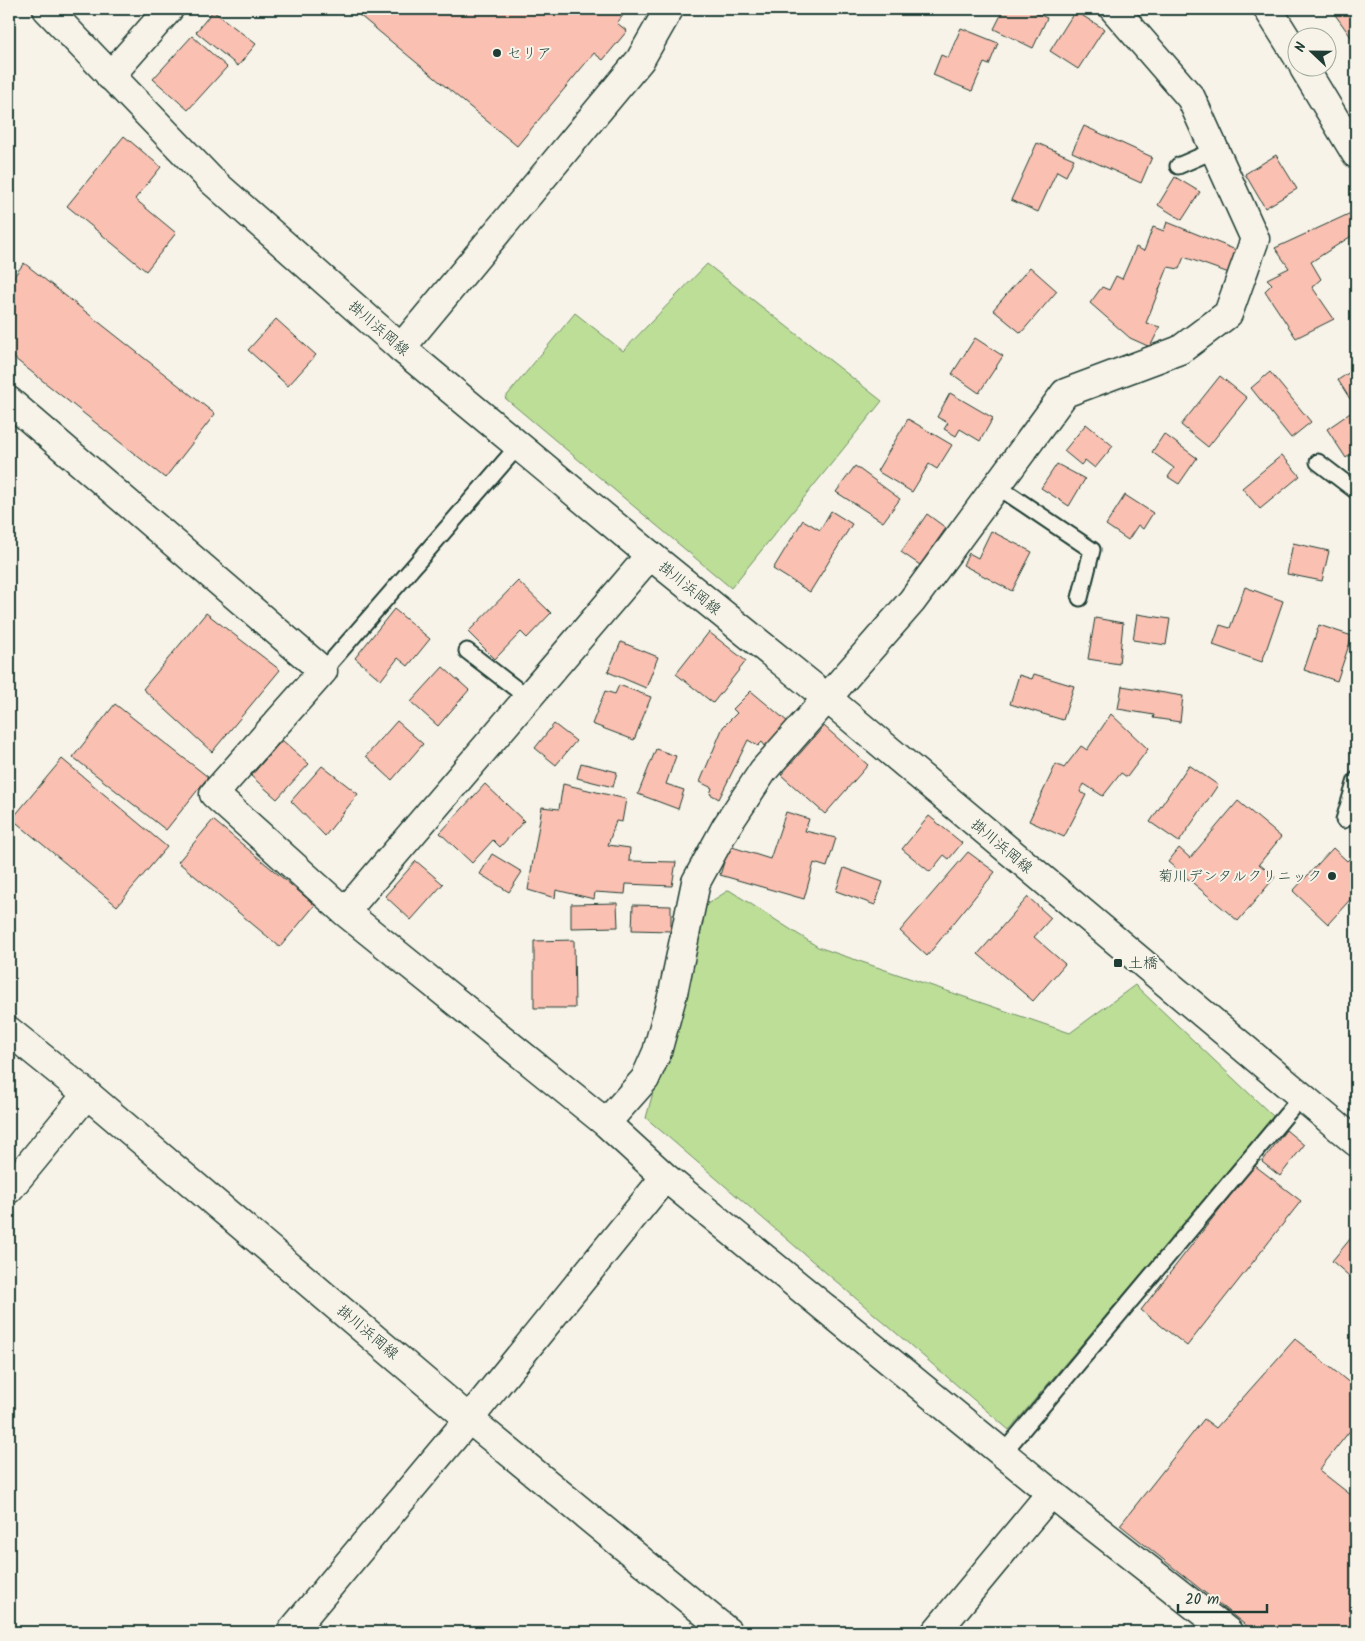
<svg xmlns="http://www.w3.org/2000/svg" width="1365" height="1641" font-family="Kalam,'Klee One',sans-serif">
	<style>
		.green { fill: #bdde97; stroke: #6e8e66 }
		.building { fill: #fac0b1; stroke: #1f3d34 }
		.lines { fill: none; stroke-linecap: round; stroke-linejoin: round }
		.lane-casing { stroke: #1f3d34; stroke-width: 19 }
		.street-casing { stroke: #1f3d34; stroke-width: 31 }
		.secondary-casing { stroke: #1f3d34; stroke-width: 31 }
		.primary-casing { stroke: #1f3d34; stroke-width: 31 }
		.lane { stroke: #f7f3e8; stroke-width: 15 }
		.street { stroke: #f7f3e8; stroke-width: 28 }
		.secondary { stroke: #f7f3e8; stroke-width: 28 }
		.primary { stroke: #f7f3e8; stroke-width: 28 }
		.poi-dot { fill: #1f3d34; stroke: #f7f3e8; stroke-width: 2 }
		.labels { text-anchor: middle; stroke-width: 4; stroke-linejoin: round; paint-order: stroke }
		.poi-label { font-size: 15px; fill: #1f3d34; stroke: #f7f3e8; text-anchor: start }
		.street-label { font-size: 15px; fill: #1f3d34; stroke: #f7f3e8 }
	</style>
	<rect width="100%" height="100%" fill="#f7f3e8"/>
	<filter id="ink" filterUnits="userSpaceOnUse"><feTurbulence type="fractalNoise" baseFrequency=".02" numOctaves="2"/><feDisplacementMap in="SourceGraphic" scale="10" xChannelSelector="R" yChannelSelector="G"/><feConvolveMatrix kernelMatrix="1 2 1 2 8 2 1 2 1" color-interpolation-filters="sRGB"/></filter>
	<g filter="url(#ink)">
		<!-- green -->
		<path class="green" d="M707 264 882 401 731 588 505 398 575 313 623 351Z
			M729 890 818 947 1070 1033 1135 985 1274 1117 1009 1430 646 1118 704 906Z"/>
		<!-- building -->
		<path class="building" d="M352 9H628L617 23 627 31 603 60 594 53 517 146Z
			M1004 9H1027L1047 18 1033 48 994 29Z
			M1331 9H1356V44Z
			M213 11 256 44 238 66 196 32Z
			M1075 11 1104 29 1078 69 1050 51Z
			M961 28 998 43 989 65 984 63 972 91 933 75 941 55 948 58Z
			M192 36 227 67 188 110 153 79Z
			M1084 126 1152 157 1141 183 1072 152Z
			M124 136 161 167 135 199 176 233 146 271 67 206Z
			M1037 143 1074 159 1066 176 1057 171 1038 212 1011 200Z
			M1276 155 1297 189 1265 208 1245 174Z
			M1175 177 1200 192 1182 220 1158 205Z
			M1351 213 1356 233 1311 262 1321 279 1312 287 1334 319 1296 338 1265 291 1272 284 1267 279 1289 268 1275 248Z
			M1167 222 1236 250 1229 273 1184 257 1179 269 1168 267 1146 323 1160 327 1150 347 1130 338 1090 303 1102 287 1109 290 1116 276 1122 279 1136 247 1144 251 1153 227 1164 231Z
			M24 263 215 414 165 478 9 354V283Z
			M1030 267 1057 291 1021 333 993 310Z
			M276 319 316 355 288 386 248 350Z
			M975 338 1003 356 979 393 952 374Z
			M1356 368V395L1350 399 1338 380Z
			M1270 372 1311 422 1291 438 1251 388Z
			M1220 376 1247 398 1208 447 1181 425Z
			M950 393 993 418 980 441 960 429 956 436 944 429 948 423 937 417Z
			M1356 409V450L1346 458 1327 429Z
			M908 419 952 445 937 469 929 464 912 492 877 471Z
			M1086 424 1113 446 1095 468 1085 460 1081 465 1064 451Z
			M1164 434 1197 458 1179 484 1168 477 1174 468 1152 452Z
			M1282 455 1300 476 1260 509 1242 488Z
			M1057 464 1085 479 1069 506 1041 488Z
			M855 466 900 499 883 522 836 492Z
			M1125 495 1153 513 1143 529 1138 525 1128 540 1106 525Z
			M831 511 852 524 810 592 773 569 803 520 820 530Z
			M927 514 946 528 920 565 901 552Z
			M991 531 1032 552 1012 591 963 565 969 553 978 558Z
			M1293 543 1329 551 1322 581 1287 574Z
			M518 581 551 613 527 638 521 632 495 659 468 632Z
			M1245 587 1283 601 1262 662 1213 645 1220 625 1230 628Z
			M394 609 430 639 408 666 398 658 381 680 355 658Z
			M206 613 280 670 212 752 143 689Z
			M1137 614 1170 619 1166 645 1133 640Z
			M1095 618 1123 623 1119 664 1088 659Z
			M1319 625 1352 636 1337 681 1304 670Z
			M709 632 746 661 713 703 676 674Z
			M621 642 658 657 646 688 608 672Z
			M443 667 469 690 438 726 411 702Z
			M1034 674 1074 686 1063 720 1010 704 1019 675 1032 679Z
			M619 685 651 697 634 740 592 724 605 691 615 694Z
			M1122 686 1183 696 1180 722 1153 718 1154 715 1118 709Z
			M751 691 788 722 767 748 762 742 758 746 748 740 719 799 710 794 712 788 700 782 723 727 737 713 733 709Z
			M115 704 208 777 166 830 73 757Z
			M1111 714 1148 749 1127 777 1121 773 1103 796 1084 784 1080 792 1086 795 1064 837 1029 821 1056 764 1064 768 1081 746 1087 750Z
			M397 721 423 744 392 780 366 756Z
			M554 724 576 741 556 765 535 748Z
			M824 726 868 765 825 814 781 775Z
			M282 740 309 764 277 799 251 776Z
			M656 749 676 756 666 784 684 790 678 809 638 794Z
			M62 759 167 847 117 906 12 819Z
			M581 763 617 772 613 787 577 778Z
			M1189 765 1218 785 1179 842 1150 822Z
			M322 766 358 794 325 836 291 801Z
			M485 784 524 821 500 847 493 840 472 863 440 833Z
			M563 784 626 799 622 822 616 821 608 845 630 848 629 861 676 862 672 886 626 884 625 894 595 892 594 899 556 890 555 898 528 890 542 807 559 809Z
			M1238 801 1281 837 1259 864 1275 877 1238 921 1168 862 1179 848 1190 858Z
			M786 812 809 819 805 831 836 838 827 867 814 863 804 899 720 875 729 846 770 859Z
			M929 816 962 843 949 859 944 855 930 872 902 849Z
			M213 820 315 905 280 947 178 862Z
			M1333 848 1347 861 1352 856 1356 860V893L1328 924 1293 891Z
			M968 852 995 872 927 956 900 931Z
			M492 854 522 872 509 892 480 874Z
			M416 861 443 884 411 920 385 896Z
			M844 868 883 882 875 905 836 891Z
			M1028 897 1051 918 1034 937 1065 964 1033 1001 978 954Z
			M617 903 618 927 571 928V904Z
			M633 905 671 906V931L632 930Z
			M574 940 575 1008H534V941Z
			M1286 1130 1304 1145 1280 1176 1262 1162Z
			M1254 1165 1301 1201 1187 1346 1141 1310Z
			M1356 1232V1282L1332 1261Z
			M1295 1339 1356 1388V1423L1319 1470 1356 1499V1632H1254L1120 1525 1204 1419 1216 1428Z"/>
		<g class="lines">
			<defs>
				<path id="lane" d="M1178 166 1215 150
					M1318 462 1356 491
					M997 486 1092 550 1080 598
					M467 651 528 698
					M323 671 519 445
					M1344 820 1356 780
					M1003 1453 1302 1096"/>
				<path id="street" d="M110 76 169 9
					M401 348 640 60 669 9
					M9 401 323 671 214 794 345 912 606 1123 665 1177 1051 1493 1228 1632
					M345 912 650 555
					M606 1123 645 1079 657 1052 673 993 696 882 726 827 763 771 912 601 1065 393 1180 350 1228 314 1255 239 1191 98 1114 9
					M9 1189 87 1094
					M291 1632 469 1419 665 1177
					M936 1632 1051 1493"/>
				<path id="secondary" d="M1268 9 1298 57
					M1304 68 1356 154"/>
				<path id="primary" d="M47 9 210 179 401 348 650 555 827 698 1356 1142
					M9 1031 87 1094 469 1419 728 1632"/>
			</defs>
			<!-- lane casing -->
			<use href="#lane" class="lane-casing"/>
			<!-- street casing -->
			<use href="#street" class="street-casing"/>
			<!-- secondary casing -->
			<use href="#secondary" class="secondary-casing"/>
			<!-- primary casing -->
			<use href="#primary" class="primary-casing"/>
			<!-- lane -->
			<use href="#lane" class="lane"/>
			<!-- street -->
			<use href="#street" class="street"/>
			<!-- secondary -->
			<use href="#secondary" class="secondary"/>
			<!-- primary -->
			<use href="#primary" class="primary"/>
		</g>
	</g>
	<!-- markers -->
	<g class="poi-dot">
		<circle cx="497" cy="53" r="5"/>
		<circle cx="1332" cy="876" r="5"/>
		<rect x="1113" y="958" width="10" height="10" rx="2.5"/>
	</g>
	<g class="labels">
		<!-- poi labels -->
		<g class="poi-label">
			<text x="507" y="58">セリア</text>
			<text x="1322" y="881" text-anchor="end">菊川デンタルクリニック</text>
			<text x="1128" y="968">土橋</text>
		</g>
		<!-- street labels -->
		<g class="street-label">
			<text transform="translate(379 328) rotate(41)" y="5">掛川浜岡線</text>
			<text transform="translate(690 588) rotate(39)" y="5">掛川浜岡線</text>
			<text transform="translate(1002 846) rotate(40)" y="5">掛川浜岡線</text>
			<text transform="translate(368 1332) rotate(40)" y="5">掛川浜岡線</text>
		</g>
	</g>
	<!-- margin -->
	<rect width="1365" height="1641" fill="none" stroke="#f7f3e8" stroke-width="30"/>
	<rect x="15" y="15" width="1335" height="1611" fill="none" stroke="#1f3d34" stroke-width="2" filter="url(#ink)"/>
	<!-- north arrow -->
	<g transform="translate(1312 52) rotate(292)"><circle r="24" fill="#f7f3e8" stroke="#a1aaa0"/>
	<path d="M0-4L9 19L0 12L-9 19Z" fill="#1f3d34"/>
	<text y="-8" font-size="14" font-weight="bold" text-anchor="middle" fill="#1f3d34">N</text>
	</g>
	<!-- scale -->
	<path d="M1178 1604v8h89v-8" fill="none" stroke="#1f3d34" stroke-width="2.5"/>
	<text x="1185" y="1604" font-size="15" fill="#1f3d34" stroke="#f7f3e8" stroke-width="4" paint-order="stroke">20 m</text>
</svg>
